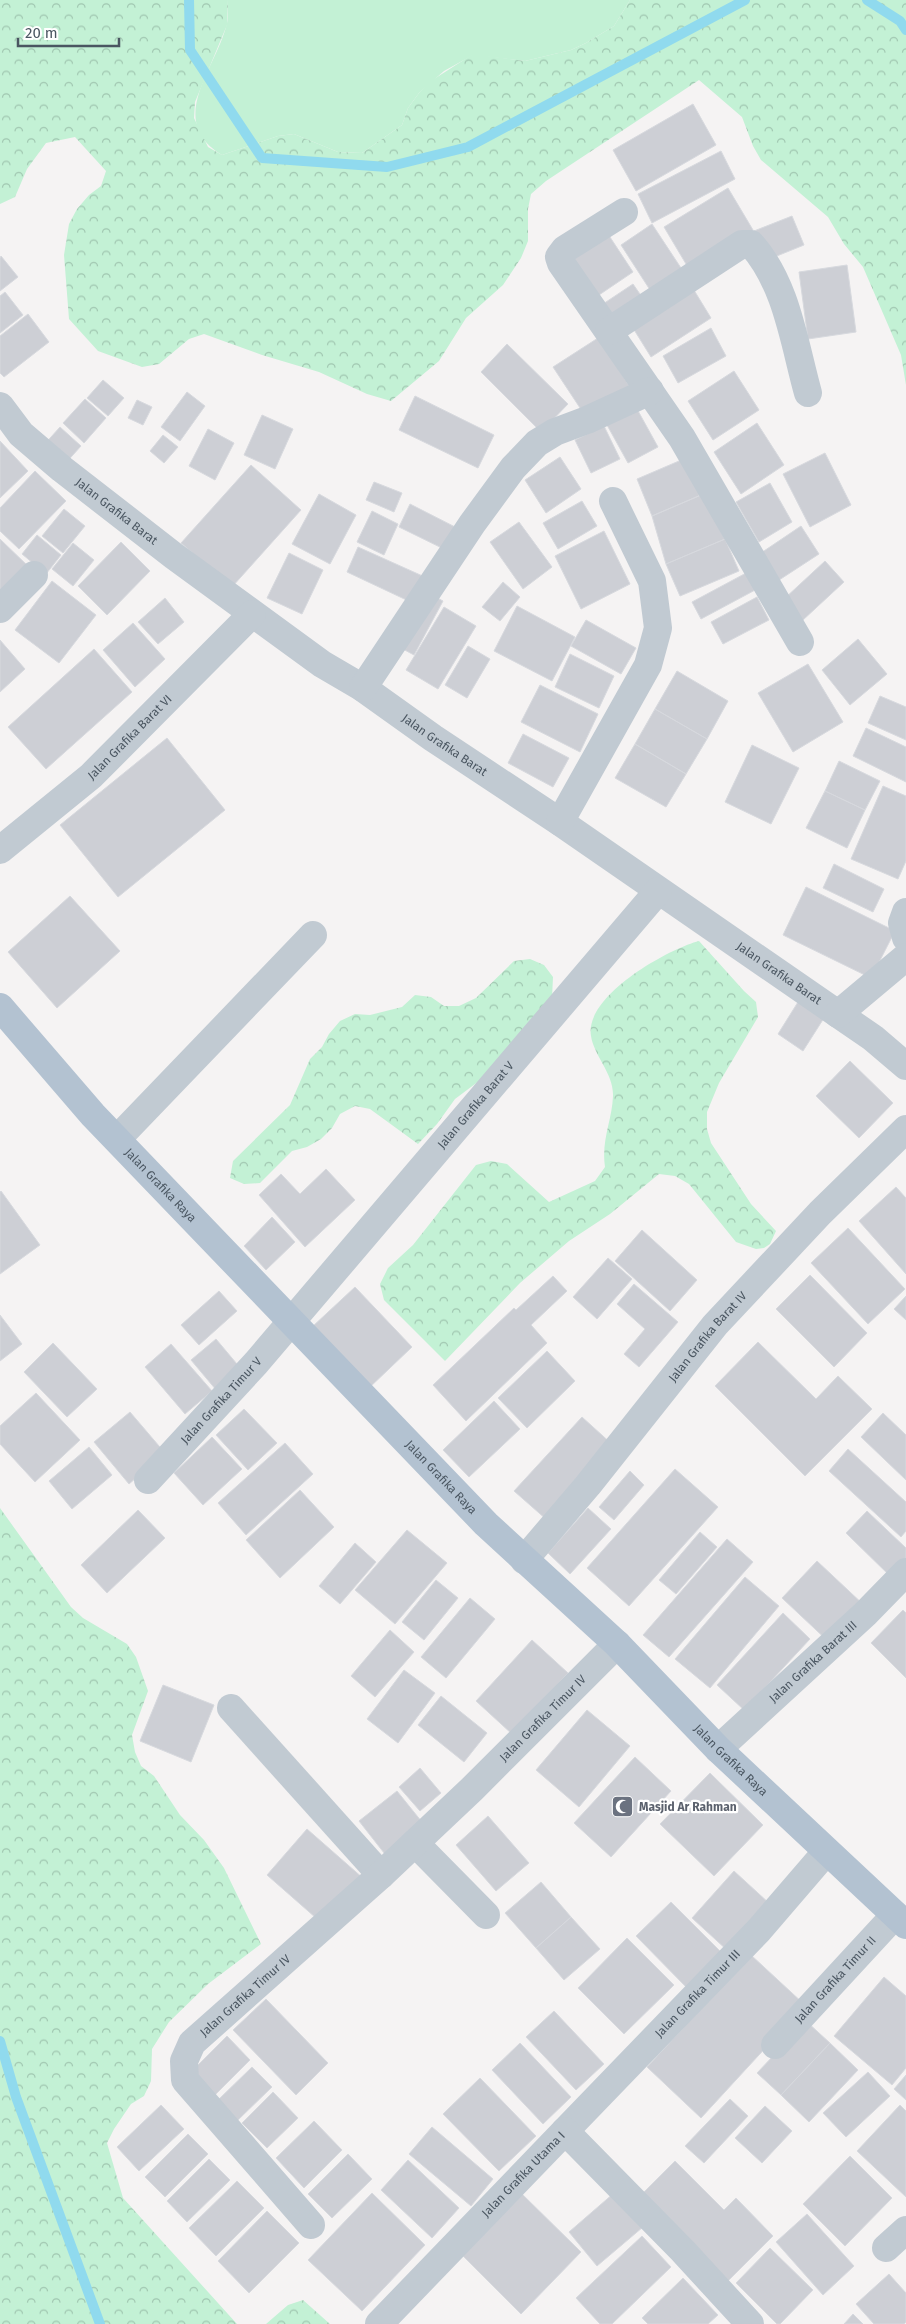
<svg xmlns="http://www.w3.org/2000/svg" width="906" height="2324" font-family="'Fira Sans',sans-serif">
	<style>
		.green { fill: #c3f1d5 }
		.forest { fill: url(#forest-crowns) }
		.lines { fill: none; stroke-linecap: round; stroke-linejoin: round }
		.stream { stroke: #90daee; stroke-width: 10 }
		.building { fill: #cdcfd5; stroke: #d7d9de }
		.minor { stroke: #c1cad2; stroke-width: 28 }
		.major { stroke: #b3c2d1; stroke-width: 28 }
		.labels { text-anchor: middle; stroke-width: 4.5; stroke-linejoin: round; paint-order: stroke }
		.street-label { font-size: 12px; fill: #4a5661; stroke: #fff }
		.worship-label { font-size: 12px; font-weight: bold; fill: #5b616d; stroke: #fff; text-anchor: start }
	</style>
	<defs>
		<pattern id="forest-crowns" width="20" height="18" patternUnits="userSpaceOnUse" patternTransform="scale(1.25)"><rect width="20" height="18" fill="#c3f1d5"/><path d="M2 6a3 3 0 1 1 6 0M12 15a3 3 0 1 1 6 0" fill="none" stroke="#a0c6b0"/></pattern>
	</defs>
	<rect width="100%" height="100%" fill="#f5f3f3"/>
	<!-- green -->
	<path class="green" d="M228 0H630L614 26 586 43 571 50 525 61 473 55 444 71 419 93 408 108 402 125 362 153 338 152 294 134 278 136 222 155C166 121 214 71 226 27 229 19 227 8 228 0Z"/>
	<!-- forest -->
	<path class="forest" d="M0 0H228L227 25 195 102 194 118 208 147 222 155 278 136 294 134 338 152 362 153 402 125 408 108 419 93 431 81 473 54 525 61 571 50 586 43 614 26 630 0H906V385L901 355 863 267 844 244 828 217 761 160 753 146 742 117 699 80 546 181 531 194 528 209V241L521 258 503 285 466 318 439 361 391 401 367 394 319 372 262 355 204 334 189 339 159 364 142 367 98 351 69 319 64 255 69 224 77 209 89 195 101 186 106 171 75 137 46 143 27 169 15 197 0 204Z
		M699 941 744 991 756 1002 758 1017 719 1083 707 1112V1129L711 1143 751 1204 776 1231 770 1244 764 1248 756 1249 736 1242 689 1184 675 1176 659 1174 610 1214 569 1241 520 1283 445 1361 384 1300 380 1284 388 1268 413 1245 476 1165 491 1161 507 1164 549 1202 595 1181 605 1167C601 1140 612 1121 613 1096 614 1074 594 1056 591 1036 584 996 668 949 699 941Z
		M530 959 544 965 553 977 552 998 479 1081 455 1099 437 1124 418 1144 370 1109 355 1106 340 1114 332 1128 321 1139 307 1147 292 1151 260 1183 244 1184 230 1178 233 1161 290 1105 310 1059 322 1047 329 1034 340 1021 355 1014 370 1015 402 1007 415 995 431 997 444 1006H459L476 998 514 961Z
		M0 1508 71 1607 83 1618 127 1644 136 1657 148 1691 132 1735 135 1752 141 1766 154 1776 180 1815 204 1840 224 1868 261 1944 208 1984 169 2022 152 2049 151 2081 144 2096 131 2104 114 2129 107 2143 123 2198 237 2324H0Z
		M303 2300 330 2324H266L288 2305Z"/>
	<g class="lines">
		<!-- stream -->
		<path class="stream" d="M189 0 190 50 262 158 387 167 468 147 745 0
			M867 0 900 21 906 30
			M0 2041 16 2097 100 2324"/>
	</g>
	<!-- building -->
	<path class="building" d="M693 104 716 145 636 191 613 150Z
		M721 151 735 179 652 223 638 194Z
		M728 188 753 230 689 269 664 227Z
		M792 216 804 245 767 260 754 231Z
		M652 224 683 271 652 293 621 245Z
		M606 231 633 272 596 297 569 256Z
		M1 256 18 277 0 291V258Z
		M847 265 856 332 808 339 799 272Z
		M689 282 711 318 651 357 628 320Z
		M633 284 642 297 612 318 603 304Z
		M5 292 23 315 0 333V296Z
		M28 314 49 342 4 377 0 373V336Z
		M711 328 726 356 678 383 663 356Z
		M598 338 630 387 586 417 553 367Z
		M507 344 568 404 541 432 481 372Z
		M734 371 759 410 713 440 688 401Z
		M103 380 124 398 108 416 87 398Z
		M187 392 205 406 180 441 161 427Z
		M415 396 494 435 478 468 399 430Z
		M85 399 106 418 84 443 63 423Z
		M137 400 152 407 143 425 128 418Z
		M637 409 658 447 628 463 607 425Z
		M262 415 293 429 275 469 244 455Z
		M757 423 784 465 741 494 714 452Z
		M604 426 620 459 591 473 575 440Z
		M60 427 81 446 63 466 42 447Z
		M208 429 234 443 215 480 189 466Z
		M163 435 178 447 164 463 150 451Z
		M0 441 28 471 0 498Z
		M825 453 851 505 810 527 783 474Z
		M560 457 581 489 546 513 525 480Z
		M686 458 701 495 652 516 637 479Z
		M251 465 301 510 232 587 181 543Z
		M35 471 66 501 19 549 0 531V508Z
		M374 482 402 493 394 512 366 500Z
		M770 483 792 522 759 542 736 502Z
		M319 494 356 515 330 564 292 544Z
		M701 495 725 539 666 564 652 516Z
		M582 501 597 526 558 549 543 523Z
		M410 504 461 530 450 552 399 527Z
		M64 509 85 526 63 553 42 536Z
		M372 511 398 524 384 555 357 542Z
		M519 522 552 567 523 589 490 542Z
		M801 526 819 554 773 584 755 557Z
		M604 531 630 584 581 609 555 556Z
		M37 535 61 555 46 574 22 554Z
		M0 539 29 567 0 590Z
		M725 539 739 571 680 596 666 564Z
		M121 542 150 571 107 615 78 586Z
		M73 543 94 560 73 586 52 569Z
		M358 547 427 578 415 604 347 572Z
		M289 553 323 570 302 614 267 598Z
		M825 561 844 582 803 620 784 599Z
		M748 572 757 589 701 619 692 602Z
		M52 581 96 615 59 663 15 630Z
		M503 582 520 597 500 621 482 607Z
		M430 594 443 601 414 655 401 648Z
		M757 597 769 620 723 644 711 622Z
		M165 598 184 622 158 644 138 622Z
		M517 606 575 637 552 681 494 651Z
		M444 607 476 626 438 689 406 670Z
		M586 620 636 648 621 674 571 646Z
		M133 623 165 659 135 687 103 650Z
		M858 639 887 674 850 705 822 670Z
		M0 640 25 669 0 692Z
		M468 646 490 659 467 698 445 685Z
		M94 649 132 692 46 769 8 727Z
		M570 654 614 676 599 708 555 687Z
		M808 664 843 722 793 752 758 693Z
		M677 671 728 701 707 739 655 709Z
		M540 685 598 714 580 752 521 722Z
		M880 696 906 707V740L868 723Z
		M655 709 707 739 686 774 635 744Z
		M866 728 906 747V782L853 756Z
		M523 734 569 758 553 787 508 763Z
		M167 738 225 810 118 897 60 825Z
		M635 744 686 774 666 807 615 778Z
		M752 745 799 768 771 824 725 802Z
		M839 761 880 781 865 810 825 791Z
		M883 786 906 796V861L898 879 851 859Z
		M825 791 865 810 847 848 806 828Z
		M834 864 884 889 873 912 823 888Z
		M806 887 895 931 871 978 783 935Z
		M70 896 120 951 57 1008 8 952Z
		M798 1002 824 1018 803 1051 778 1034Z
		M850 1061 893 1103 859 1138 816 1096Z
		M326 1169 355 1200 305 1247 259 1195 281 1174 300 1194Z
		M896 1187 906 1198V1274L859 1221Z
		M1 1191 40 1245 0 1274V1192Z
		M272 1217 295 1242 266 1270 244 1246Z
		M848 1228 905 1289 868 1324 811 1263Z
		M642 1230 697 1280 670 1311 615 1261Z
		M608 1258 632 1279 597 1319 573 1297Z
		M810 1275 867 1333 834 1367 776 1309Z
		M553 1276 567 1291 531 1325 547 1343 466 1421 433 1385 514 1308 516 1310Z
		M634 1284 678 1322 639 1367 624 1354 645 1329 617 1304Z
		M355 1287 412 1347 369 1388 312 1327Z
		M219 1291 237 1311 199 1345 181 1325Z
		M906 1296V1320L894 1309Z
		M0 1315 22 1344 0 1361Z
		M216 1339 242 1370 217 1391 191 1360Z
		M758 1342 816 1399 838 1376 872 1409 805 1476 715 1386Z
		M53 1343 97 1389 67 1417 24 1372Z
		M171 1344 212 1391 185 1414 145 1367Z
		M547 1351 575 1381 527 1428 498 1398Z
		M36 1393 80 1440 35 1482 0 1444V1426Z
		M494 1401 520 1429 469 1477 443 1450Z
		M244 1409 277 1443 248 1470 216 1435Z
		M130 1412 165 1453 129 1484 94 1442Z
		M883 1413 906 1435V1480L861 1437Z
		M582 1417 614 1446 547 1520 514 1491Z
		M212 1437 242 1469 203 1505 174 1473Z
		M285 1443 313 1474 246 1535 218 1503Z
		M89 1447 112 1475 72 1509 49 1481Z
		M848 1449 906 1502V1531L901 1537 829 1471Z
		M675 1469 718 1507 629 1606 587 1568Z
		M630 1471 644 1485 614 1520 599 1507Z
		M300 1490 334 1527 280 1578 246 1540Z
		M588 1508 611 1529 570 1574 548 1553Z
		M138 1510 165 1538 107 1593 81 1565Z
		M867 1511 906 1548V1564L892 1578 846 1533Z
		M407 1530 447 1563 395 1624 355 1590Z
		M700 1532 717 1547 676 1594 659 1580Z
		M727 1539 753 1562 669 1657 643 1635Z
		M355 1543 376 1562 340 1604 319 1586Z
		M817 1561 866 1607 831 1644 782 1598Z
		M745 1577 779 1606 710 1688 675 1659Z
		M436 1580 458 1598 424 1640 402 1622Z
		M470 1598 495 1619 446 1678 421 1657Z
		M903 1610 906 1613V1678L871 1643Z
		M783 1613 810 1639 744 1710 717 1685Z
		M390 1630 414 1652 375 1697 351 1676Z
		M532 1640 568 1673 512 1734 476 1701Z
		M404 1670 435 1693 398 1743 367 1719Z
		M163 1685 214 1705 191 1762 140 1741Z
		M441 1696 487 1733 464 1762 418 1725Z
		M587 1710 630 1746 579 1807 536 1770Z
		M635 1757 671 1791 611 1857 574 1823Z
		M420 1768 441 1793 420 1811 399 1787Z
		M710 1773 763 1825 714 1876 660 1824Z
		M397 1791 426 1827 388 1858 359 1821Z
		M488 1816 529 1863 496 1891 456 1845Z
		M307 1829 364 1879 324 1925 267 1875Z
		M734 1871 770 1904 728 1951 692 1918Z
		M541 1882 571 1917 536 1948 505 1913Z
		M671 1902 725 1956 690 1991 636 1936Z
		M571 1917 600 1949 564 1980 536 1948Z
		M627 1938 674 1985 624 2034 578 1988Z
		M751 1955 805 2005 701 2118 647 2067Z
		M884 1977 906 1996V2068L892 2085 834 2036Z
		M266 1999 328 2063 296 2095 233 2030Z
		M554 2011 604 2064 576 2090 526 2037Z
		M806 2021 830 2043 781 2095 757 2073Z
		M227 2036 250 2060 214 2096 191 2072Z
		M520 2043 571 2097 543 2124 492 2070Z
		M830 2043 858 2070 809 2122 781 2095Z
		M252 2067 272 2087 237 2121 217 2101Z
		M868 2072 890 2096 846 2137 823 2113Z
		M906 2075V2100L894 2089Z
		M480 2078 536 2136 499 2171 443 2114Z
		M273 2092 298 2118 267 2148 242 2123Z
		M730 2099 748 2116 704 2163 685 2146Z
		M161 2105 184 2129 139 2171 117 2147Z
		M900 2105 906 2111V2197L857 2151Z
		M765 2106 792 2131 762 2163 735 2138Z
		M314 2121 342 2150 304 2188 276 2158Z
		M432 2127 493 2179 471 2206 409 2154Z
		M188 2134 208 2154 165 2197 145 2177Z
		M348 2154 372 2179 332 2218 308 2194Z
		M850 2156 892 2198 845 2246 803 2204Z
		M209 2159 230 2180 187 2222 167 2201Z
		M408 2160 459 2208 432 2238 381 2190Z
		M675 2161 724 2210 736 2198 773 2236 725 2284 642 2194Z
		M237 2181 264 2208 216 2256 189 2228Z
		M519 2191 581 2252 521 2314 459 2252Z
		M372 2193 425 2245 362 2311 308 2260Z
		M614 2193 643 2227 597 2266 569 2232Z
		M267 2211 299 2243 249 2293 218 2261Z
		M807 2214 854 2266 823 2295 776 2242Z
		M642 2236 671 2267 612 2324H600L576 2298Z
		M770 2248 813 2290 780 2324H777L736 2283Z
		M889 2274 906 2293V2322L904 2324H874L856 2304Z
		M683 2278 718 2315 708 2324H648L642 2318Z
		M853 2314 863 2324H844Z"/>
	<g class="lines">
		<!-- minor -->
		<g class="minor">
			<path d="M624 212 565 249 559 257 561 263 682 438 800 642"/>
			<path d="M609 331 742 244H751C787 284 794 343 808 393"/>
			<path id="s1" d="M0 406 21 434 62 469 174 556 322 664 363 688 433 738 560 822 838 1014 873 1038 906 1066"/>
			<path d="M0 609 34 575"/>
			<path d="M363 688 472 524 513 468 537 443 555 432 587 420 650 391"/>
			<path d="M560 822 648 665 658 628 652 581 613 501"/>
			<path id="s2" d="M0 850 91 776 252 614"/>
			<path d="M906 912 902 923 906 938"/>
			<path d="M838 1014 906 957"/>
			<path d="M117 1139 313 935"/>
			<path id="s3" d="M148 1480 256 1363 658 891"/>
			<path id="s4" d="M524 1560 588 1485 715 1325 820 1213 906 1129"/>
			<path d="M231 1708 381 1875"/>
			<path id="s5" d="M718 1749 865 1614 906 1572"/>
			<path d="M415 1843 486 1915"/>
			<path id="s6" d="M775 2045 895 1915"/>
			<path id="s7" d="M565 2131 759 1930 826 1852"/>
			<path id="s8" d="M311 2225 185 2080 184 2061 192 2043 381 1875 472 1789 617 1644"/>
			<path d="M886 2248 906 2230"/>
			<path id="s9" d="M379 2324 565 2131 683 2251 750 2324"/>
		</g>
		<!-- major -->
		<path class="major" id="s10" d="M0 1007 93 1115 486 1524 617 1644 718 1749 906 1925"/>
	</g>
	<!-- icons -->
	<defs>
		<symbol id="mosque-square" viewBox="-11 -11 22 22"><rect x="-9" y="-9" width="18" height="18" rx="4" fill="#6b7280" stroke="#fff"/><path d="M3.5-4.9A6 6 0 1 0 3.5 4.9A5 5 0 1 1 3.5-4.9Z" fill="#fff"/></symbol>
	</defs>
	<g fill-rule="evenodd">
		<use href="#mosque-square" x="610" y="1794" width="25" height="25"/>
	</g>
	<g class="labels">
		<!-- street labels -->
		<g class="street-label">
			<text dy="4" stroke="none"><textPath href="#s1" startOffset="158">Jalan Grafika Barat</textPath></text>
			<text dy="4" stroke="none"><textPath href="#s2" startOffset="172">Jalan Grafika Barat VI</textPath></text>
			<text dy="4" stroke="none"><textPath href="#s1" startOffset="561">Jalan Grafika Barat</textPath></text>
			<text dy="4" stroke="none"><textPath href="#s1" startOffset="966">Jalan Grafika Barat</textPath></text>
			<text dy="4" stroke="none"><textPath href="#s3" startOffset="498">Jalan Grafika Barat V</textPath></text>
			<text dy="4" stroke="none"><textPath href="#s10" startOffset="240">Jalan Grafika Raya</textPath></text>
			<text dy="4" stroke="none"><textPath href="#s4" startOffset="289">Jalan Grafika Barat IV</textPath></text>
			<text dy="4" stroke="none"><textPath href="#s3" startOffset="108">Jalan Grafika Timur V</textPath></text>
			<text dy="4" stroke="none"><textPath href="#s10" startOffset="645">Jalan Grafika Raya</textPath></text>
			<text dy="4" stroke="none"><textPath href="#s5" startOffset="129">Jalan Grafika Barat III</textPath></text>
			<text dy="4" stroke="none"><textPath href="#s8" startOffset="709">Jalan Grafika Timur IV</textPath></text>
			<text dy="4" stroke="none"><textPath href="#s10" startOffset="1050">Jalan Grafika Raya</textPath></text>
			<text dy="4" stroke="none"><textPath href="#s6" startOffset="89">Jalan Grafika Timur II</textPath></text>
			<text dy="4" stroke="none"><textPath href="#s7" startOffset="191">Jalan Grafika Timur III</textPath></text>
			<text dy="4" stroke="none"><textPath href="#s8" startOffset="302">Jalan Grafika Timur IV</textPath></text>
			<text dy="4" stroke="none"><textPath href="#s9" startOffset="208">Jalan Grafika Utama I</textPath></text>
		</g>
		<!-- worship labels -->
		<g class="worship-label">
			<text x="639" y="1811">Masjid Ar Rahman</text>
		</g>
	</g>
	<!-- scale -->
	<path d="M18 38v8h101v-8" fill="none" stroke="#4a5661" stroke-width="2.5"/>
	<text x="25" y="38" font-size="15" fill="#4a5661" stroke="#ffffff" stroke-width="4" paint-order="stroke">20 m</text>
</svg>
